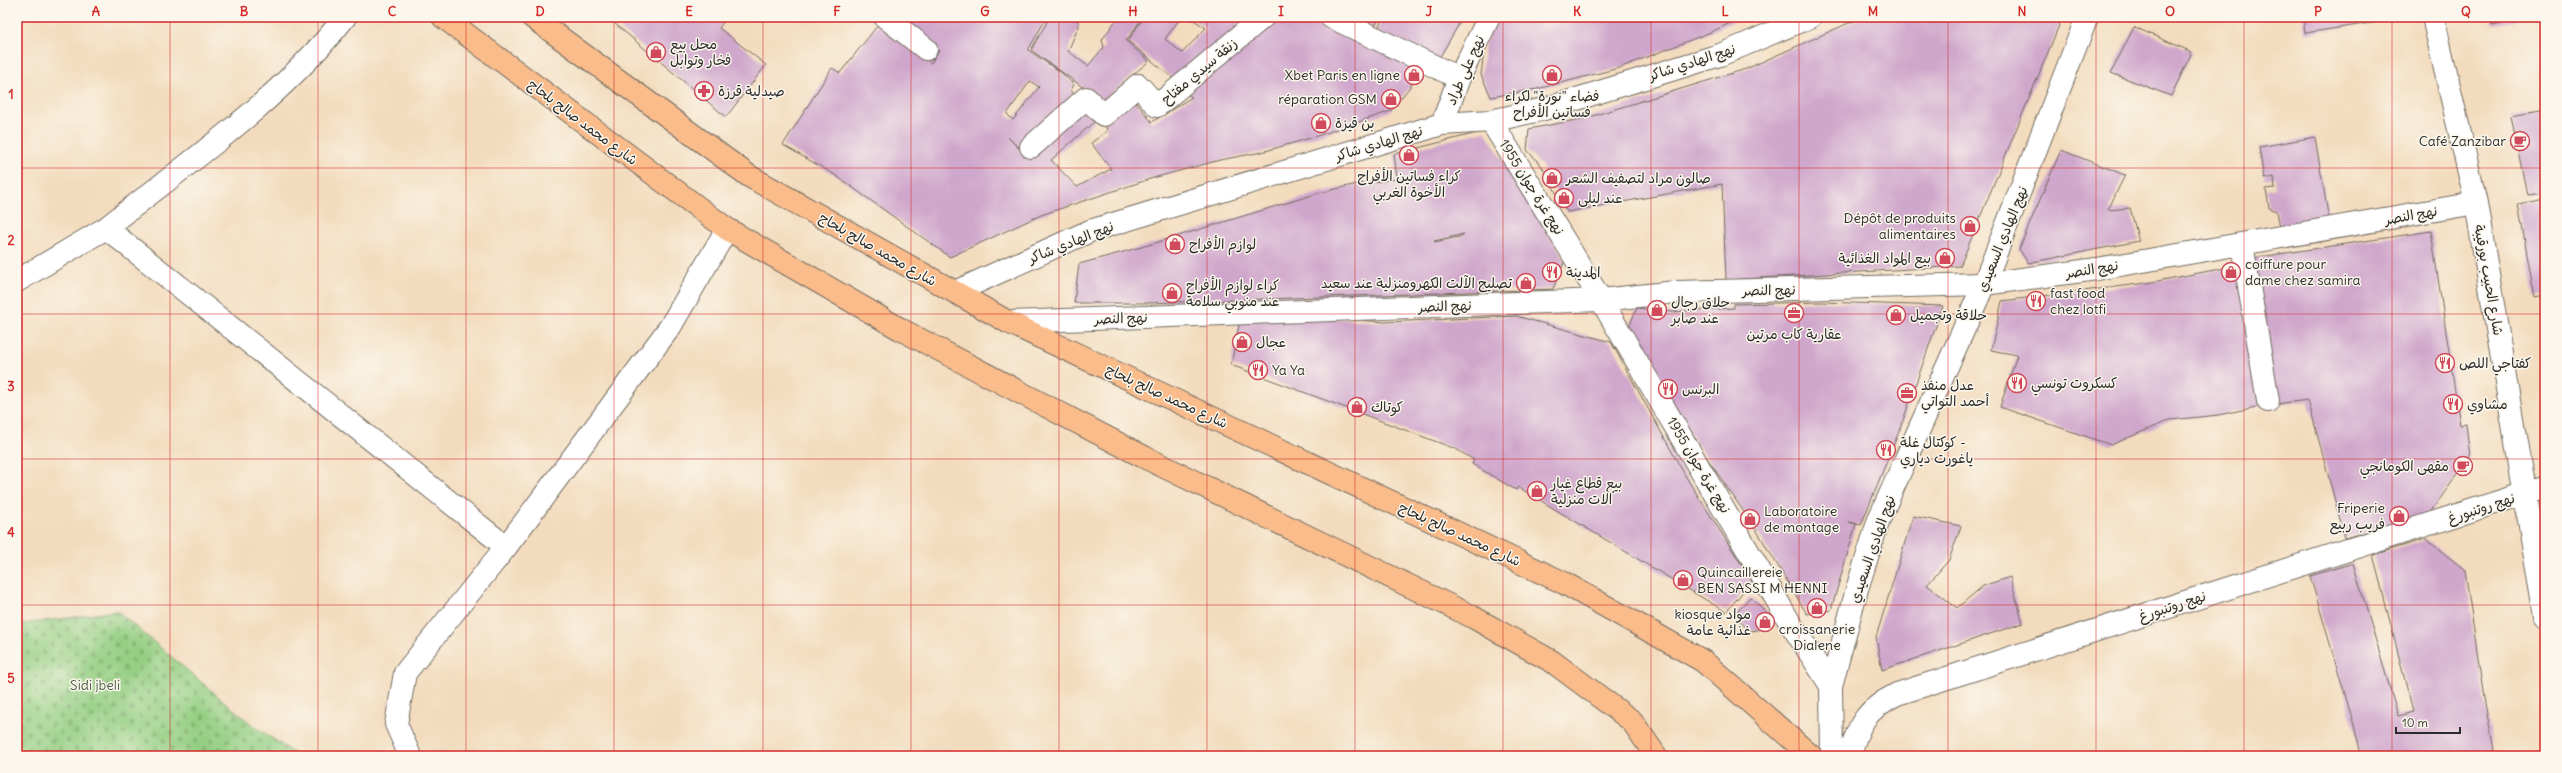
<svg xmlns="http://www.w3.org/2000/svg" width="2562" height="773" font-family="Delius,'Playpen Sans Arabic',sans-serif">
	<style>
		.cemetery { fill: url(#cemetery-stones); stroke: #607d57 }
		.building { fill: #d0a7cc; fill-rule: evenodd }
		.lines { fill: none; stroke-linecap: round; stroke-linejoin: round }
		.minor-casing { stroke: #71695e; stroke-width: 24 }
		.major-casing { stroke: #71695e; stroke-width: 24 }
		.minor { stroke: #fff; stroke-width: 22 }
		.major { stroke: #fabc8b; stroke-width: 22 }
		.grid { fill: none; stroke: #d62828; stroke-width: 1; stroke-opacity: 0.55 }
		.labels { text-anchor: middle; stroke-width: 3; stroke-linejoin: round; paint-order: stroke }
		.poi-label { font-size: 14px; fill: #2b2b2b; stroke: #fbf7ec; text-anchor: start }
		.street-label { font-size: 14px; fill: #2b2b2b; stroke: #fbf7ec }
		.park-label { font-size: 14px; fill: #4b5c45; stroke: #fbf7ec }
		.neatline { fill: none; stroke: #d62828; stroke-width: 1.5 }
		.grid-label { font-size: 13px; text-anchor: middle; font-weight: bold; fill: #d62828 }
	</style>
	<defs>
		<pattern id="cemetery-stones" width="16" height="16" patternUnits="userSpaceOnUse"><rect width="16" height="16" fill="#95cf83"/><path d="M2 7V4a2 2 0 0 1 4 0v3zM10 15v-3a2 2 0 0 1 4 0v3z" fill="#81b271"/></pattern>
	</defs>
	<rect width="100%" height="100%" fill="#fbf7ec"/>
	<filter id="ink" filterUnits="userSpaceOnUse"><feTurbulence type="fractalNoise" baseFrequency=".025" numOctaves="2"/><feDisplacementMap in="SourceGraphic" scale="8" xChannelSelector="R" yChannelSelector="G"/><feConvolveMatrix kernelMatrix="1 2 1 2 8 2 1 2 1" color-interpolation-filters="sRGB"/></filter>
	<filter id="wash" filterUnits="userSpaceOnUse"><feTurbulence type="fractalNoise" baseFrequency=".012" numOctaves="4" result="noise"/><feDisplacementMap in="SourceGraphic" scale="16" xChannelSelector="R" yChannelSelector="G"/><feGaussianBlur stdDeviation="0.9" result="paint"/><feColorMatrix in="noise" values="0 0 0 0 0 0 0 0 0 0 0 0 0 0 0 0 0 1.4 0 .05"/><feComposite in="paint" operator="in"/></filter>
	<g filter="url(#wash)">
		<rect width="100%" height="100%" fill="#f3dcbe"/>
		<!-- cemetery -->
		<path class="cemetery" d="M117 611 251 724 298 756H17V625Z"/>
		<g id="blocks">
			<!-- building -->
			<path class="building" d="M607 17H727L719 28 766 65 726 117Z
				M896 17H1047L1028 50 1062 73 1074 85 1071 90 1077 99 1018 147 1008 137 1027 157 1086 106 1095 121 1051 160 1077 187 1111 169 1091 143 1107 131 1105 122 1132 98 1152 122 1192 97 1186 93 1270 17H1319L1423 70 1391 111 1314 137 1262 152 1220 160 1153 178 1041 215 950 257 835 175 783 145 832 68 840 73 878 25 931 63 939 50ZM1030 81 1039 87 1013 120 1007 114Z
				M1052 17H1077L1079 26 1068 51 1088 66 1104 47 1102 40 1116 20 1113 17H1143L1126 41 1149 61 1102 101 1031 50 1048 20Z
				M1144 17H1181L1165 39 1182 53 1206 28 1189 17H1253L1175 80 1128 41Z
				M1352 17H1379L1374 29Z
				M1383 17H1421L1432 23 1435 17H1463L1437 62 1376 33Z
				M1424 17H1432L1431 21Z
				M1497 17H1743L1711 32 1619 68 1537 89 1491 97 1481 75 1485 43Z
				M1862 17H2055L2060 23 1960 266 1726 280 1722 184 1567 212 1541 165 1527 150 1529 129 1586 118 1746 69Z
				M2174 17H2183L2181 21Z
				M2303 17H2377L2378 22 2305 33Z
				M2491 17H2526V18L2492 25Z
				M2134 27 2192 52 2171 96 2111 73Z
				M2545 110V193L2527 195 2511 116Z
				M1485 131 1565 260 1553 289 1147 303H1074L1079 264 1145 246 1319 193 1357 184 1397 179 1394 154ZM1464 234 1459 237 1434 242V241Z
				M2315 137 2330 226 2281 234 2277 211 2269 208 2266 189 2275 188 2274 177 2264 179 2259 147Z
				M2061 150 2125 175 2108 210 2130 208 2139 241 2028 263 2019 249Z
				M2545 199V296L2535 298 2518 204Z
				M2431 231 2460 425 2466 424 2470 457 2429 514 2345 538 2308 400 2276 404 2253 258Z
				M2240 265 2265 405 2219 415 2170 420 2111 445 2000 407 2017 355 1991 350 2002 301 2147 283Z
				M1822 302 1943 306 1900 429 1861 525 1849 522 1856 524 1831 610 1807 614 1757 531 1696 442 1627 331 1637 308 1672 312 1734 308V304Z
				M1516 316 1611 342 1686 477 1752 581 1726 612 1518 487 1516 490 1472 464 1474 460 1456 449 1231 365 1240 320 1325 318 1385 322Z
				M1913 516 1961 526 1949 560 1927 585 1957 608 1983 586 2010 577 2023 623 1882 670 1876 637Z
				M2426 539 2465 570 2484 698 2495 756H2361L2354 725 2310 576 2353 563 2398 716 2413 712 2373 555Z
				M1750 597 1772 617 1763 629 1750 631 1734 616Z"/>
		</g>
	</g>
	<g filter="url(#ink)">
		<use href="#blocks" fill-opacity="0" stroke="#71695e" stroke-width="1"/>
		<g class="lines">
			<defs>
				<path id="minor" d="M885 17 926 49
					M1331 17 1459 78
					M2433 17 2476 203 2545 616
					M1491 121 1601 300 1789 621 1831 686
					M1442 124 1459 78 1489 17
					M1031 147 1086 98 1104 115 1138 85 1157 106 1263 17
					M106 228C189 162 279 101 345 17
					M2242 244 2268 401
					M17 281 106 228 506 547
					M955 292 1090 231 1442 124 1491 121 1544 109 1720 55 1810 17
					M1008 322 1601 300 1676 292 1984 284 2097 269 2476 203
					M410 756 396 724 405 673 506 547 670 327 727 229
					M1832 756 1831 686 1857 589 1879 519 1984 284 2087 17
					M1850 756C1858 723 1867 709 1897 694L2545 487"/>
				<path id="major" d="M443 17 727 229 900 329 1025 395 1144 457 1471 616 1553 662 1632 721 1656 756
					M532 17 749 176 1008 322 1564 583 1703 661 1811 756"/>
			</defs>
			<!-- minor casing -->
			<use href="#minor" class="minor-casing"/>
			<!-- major casing -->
			<use href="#major" class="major-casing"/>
			<!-- minor -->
			<use href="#minor" class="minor"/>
			<!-- major -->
			<use href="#major" class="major"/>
		</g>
	</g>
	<!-- grid -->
	<path class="grid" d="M170 17V756M318 17V756M466 17V756M614 17V756M763 17V756M911 17V756M1059 17V756M1207 17V756M1355 17V756M1503 17V756M1651 17V756M1799 17V756M1948 17V756M2096 17V756M2244 17V756M2392 17V756M17 168H2545M17 314H2545M17 459H2545M17 605H2545"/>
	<!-- icons -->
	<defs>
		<symbol id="shop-ring" viewBox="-11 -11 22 22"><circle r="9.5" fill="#fbf7ec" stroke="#d1495b" stroke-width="1.5"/><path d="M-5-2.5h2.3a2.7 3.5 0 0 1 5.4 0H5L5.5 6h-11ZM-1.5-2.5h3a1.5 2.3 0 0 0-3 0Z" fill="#d1495b"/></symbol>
		<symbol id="pharmacy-ring" viewBox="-11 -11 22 22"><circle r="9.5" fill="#fbf7ec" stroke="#d1495b" stroke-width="1.5"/><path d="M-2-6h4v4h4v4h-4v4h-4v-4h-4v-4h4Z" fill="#d1495b"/></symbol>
		<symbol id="cafe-ring" viewBox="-11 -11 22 22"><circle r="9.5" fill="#fbf7ec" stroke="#d1495b" stroke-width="1.5"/><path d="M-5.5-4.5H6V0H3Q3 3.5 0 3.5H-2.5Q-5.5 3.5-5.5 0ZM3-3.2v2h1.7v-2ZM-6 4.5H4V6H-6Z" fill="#d1495b"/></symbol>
		<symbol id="restaurant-ring" viewBox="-11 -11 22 22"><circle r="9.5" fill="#fbf7ec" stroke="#d1495b" stroke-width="1.5"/><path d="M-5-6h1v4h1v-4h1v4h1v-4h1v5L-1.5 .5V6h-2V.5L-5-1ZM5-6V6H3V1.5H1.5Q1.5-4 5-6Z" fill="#d1495b"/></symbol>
		<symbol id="office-ring" viewBox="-11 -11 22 22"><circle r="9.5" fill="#fbf7ec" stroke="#d1495b" stroke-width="1.5"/><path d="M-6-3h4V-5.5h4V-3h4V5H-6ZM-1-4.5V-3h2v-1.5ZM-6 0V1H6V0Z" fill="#d1495b"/></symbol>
	</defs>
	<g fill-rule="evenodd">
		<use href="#shop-ring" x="645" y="41" width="22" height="22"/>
		<use href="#shop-ring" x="1403" y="64" width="22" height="22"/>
		<use href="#shop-ring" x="1541" y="64" width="22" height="22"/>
		<use href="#pharmacy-ring" x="693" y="80" width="22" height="22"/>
		<use href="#shop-ring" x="1380" y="88" width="22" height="22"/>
		<use href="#shop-ring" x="1310" y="112" width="22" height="22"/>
		<use href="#cafe-ring" x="2509" y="130" width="22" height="22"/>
		<use href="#shop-ring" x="1398" y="144" width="22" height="22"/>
		<use href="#shop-ring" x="1541" y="167" width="22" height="22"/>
		<use href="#shop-ring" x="1553" y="187" width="22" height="22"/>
		<use href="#shop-ring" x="1959" y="215" width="22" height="22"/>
		<use href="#shop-ring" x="1164" y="233" width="22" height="22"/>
		<use href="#shop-ring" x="1934" y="247" width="22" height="22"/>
		<use href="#restaurant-ring" x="1541" y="261" width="22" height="22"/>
		<use href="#shop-ring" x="2220" y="261" width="22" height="22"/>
		<use href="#shop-ring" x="1515" y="272" width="22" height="22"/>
		<use href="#shop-ring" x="1161" y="282" width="22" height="22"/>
		<use href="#restaurant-ring" x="2025" y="290" width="22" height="22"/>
		<use href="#shop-ring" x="1646" y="299" width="22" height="22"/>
		<use href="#office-ring" x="1783" y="302" width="22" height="22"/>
		<use href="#shop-ring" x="1885" y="304" width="22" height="22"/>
		<use href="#shop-ring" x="1231" y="331" width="22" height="22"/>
		<use href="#restaurant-ring" x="2434" y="352" width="22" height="22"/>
		<use href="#restaurant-ring" x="1247" y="359" width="22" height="22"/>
		<use href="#restaurant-ring" x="2006" y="372" width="22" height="22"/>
		<use href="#restaurant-ring" x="1657" y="378" width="22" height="22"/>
		<use href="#office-ring" x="1896" y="382" width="22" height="22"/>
		<use href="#restaurant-ring" x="2442" y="393" width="22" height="22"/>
		<use href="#shop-ring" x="1346" y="396" width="22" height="22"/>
		<use href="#restaurant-ring" x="1875" y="439" width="22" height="22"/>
		<use href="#cafe-ring" x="2452" y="455" width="22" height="22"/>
		<use href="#shop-ring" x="1526" y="480" width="22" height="22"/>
		<use href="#shop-ring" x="2388" y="505" width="22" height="22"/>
		<use href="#shop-ring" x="1739" y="508" width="22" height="22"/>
		<use href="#shop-ring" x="1672" y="569" width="22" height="22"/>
		<use href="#shop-ring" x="1806" y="597" width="22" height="22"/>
		<use href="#shop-ring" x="1754" y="611" width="22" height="22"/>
	</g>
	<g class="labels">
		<!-- poi labels -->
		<g class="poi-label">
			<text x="670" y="49">محل بيع<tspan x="670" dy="16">فخار وتوابل</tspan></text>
			<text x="1400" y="80" text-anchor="end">Xbet Paris en ligne</text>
			<text x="718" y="96">صيدلية قرزة</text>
			<text x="1552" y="101" text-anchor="middle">فضاء "نورة" لكراء<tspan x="1552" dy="16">فساتين الأفراح</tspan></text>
			<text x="1377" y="104" text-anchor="end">réparation GSM</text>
			<text x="1335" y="128">بن قيزة</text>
			<text x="2506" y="146" text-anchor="end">Café Zanzibar</text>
			<text x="1409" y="181" text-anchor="middle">كراء فساتين الأفراح<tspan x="1409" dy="16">الأخوة الغربي</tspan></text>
			<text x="1566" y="183">صالون مراد لتصفيف الشعر</text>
			<text x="1578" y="203">عند ليلى</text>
			<text x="1956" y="223" text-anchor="end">Dépôt de produits<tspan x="1956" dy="16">alimentaires</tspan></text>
			<text x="1189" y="249">لوازم الأفراح</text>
			<text x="1931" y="263" text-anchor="end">بيع المواد الغذائية</text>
			<text x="2245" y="269">coiffure pour<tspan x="2245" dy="16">dame chez samira</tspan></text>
			<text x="1566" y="277">المدينة</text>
			<text x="1512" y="288" text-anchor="end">تصليح الآلت الكهرومنزلية عند سعيد</text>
			<text x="1186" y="290">كراء لوازم الأفراح<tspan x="1186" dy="16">عند منوبي سلامة</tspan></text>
			<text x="2050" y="298">fast food<tspan x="2050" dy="16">chez lotfi</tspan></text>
			<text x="1671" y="307">حلاق رجال<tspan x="1671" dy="16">عند صابر</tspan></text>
			<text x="1910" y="320">حلاقة وتجميل</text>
			<text x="1794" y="339" text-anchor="middle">عقارية كاب مرتين</text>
			<text x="1256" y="347">عجال</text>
			<text x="2459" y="368">كفتاجي اللص</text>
			<text x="1272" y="375">Ya Ya</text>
			<text x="2031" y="388">كسكروت تونسي</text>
			<text x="1921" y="390">عدل منفذ<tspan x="1921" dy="16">أحمد التواتي</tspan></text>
			<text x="1682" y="394">البرنس</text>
			<text x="2467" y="409">مشاوي</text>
			<text x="1371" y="412">كوتاك</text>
			<text x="1900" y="447">كوكتال غلة -<tspan x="1900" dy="16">ياغورت دياري</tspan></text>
			<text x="2449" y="471" text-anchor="end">مقهى الكومانجي</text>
			<text x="1551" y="488">بيع قطاع غيار<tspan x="1551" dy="16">الات منزلية</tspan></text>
			<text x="2385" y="513" text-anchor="end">Friperie<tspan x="2385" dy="16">فريب ربيع</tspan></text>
			<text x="1764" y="516">Laboratoire<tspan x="1764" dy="16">de montage</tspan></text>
			<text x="1697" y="577">Quincaillereie<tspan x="1697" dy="16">BEN SASSI M HENNI</tspan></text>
			<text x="1751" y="619" text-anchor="end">kiosque مواد<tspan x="1751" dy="16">غذائية عامة</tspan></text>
			<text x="1817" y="634" text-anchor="middle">croissanerie<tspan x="1817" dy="16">Dialene</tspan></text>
		</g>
		<!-- street labels -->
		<g class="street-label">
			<text transform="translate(1692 62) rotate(-18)" y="5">نهج الهادي شاكر</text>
			<text transform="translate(1465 70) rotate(-66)" y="5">نهج علي طراد</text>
			<text transform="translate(1199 71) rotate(-40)" y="5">زنقة سيدي مفتاح</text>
			<text transform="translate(583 122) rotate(37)" y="5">شارع محمد صالح بلحاج</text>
			<text transform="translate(1379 143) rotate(-17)" y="5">نهج الهادي شاكر</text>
			<text transform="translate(1532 187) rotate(58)" y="5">1955 نهج غرة جوان</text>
			<text transform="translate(2411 215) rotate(-10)" y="5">نهج النصر</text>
			<text transform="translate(2002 239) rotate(-68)" y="5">نهج الهادي السعيدي</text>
			<text transform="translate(1071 242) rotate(-22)" y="5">نهج الهادي شاكر</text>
			<text transform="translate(878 249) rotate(30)" y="5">شارع محمد صالح بلحاج</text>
			<text transform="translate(2092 269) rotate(-9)" y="5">نهج النصر</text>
			<text transform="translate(2489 280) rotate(80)" y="5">شارع الحبيب بورقيبة</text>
			<text transform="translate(1769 290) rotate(-1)" y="5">نهج النصر</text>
			<text transform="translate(1445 306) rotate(-2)" y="5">نهج النصر</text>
			<text transform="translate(1121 318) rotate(-2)" y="5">نهج النصر</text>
			<text transform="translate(1167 396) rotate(25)" y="5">شارع محمد صالح بلحاج</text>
			<text transform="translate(1699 465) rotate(59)" y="5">1955 نهج غرة جوان</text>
			<text transform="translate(2481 508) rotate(-18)" y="5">نهج روتنبورغ</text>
			<text transform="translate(1460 534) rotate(25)" y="5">شارع محمد صالح بلحاج</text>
			<text transform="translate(1872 549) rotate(-71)" y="5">نهج الهادي السعيدي</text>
			<text transform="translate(2172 606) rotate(-18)" y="5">نهج روتنبورغ</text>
		</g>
		<!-- park labels -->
		<g class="park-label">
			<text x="95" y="690">Sidi jbeli</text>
		</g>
	</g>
	<!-- margin -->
	<rect width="2562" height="773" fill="none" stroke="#fbf7ec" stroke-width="44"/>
	<!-- scale -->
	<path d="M2396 727v6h64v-6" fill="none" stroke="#2b2b2b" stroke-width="2"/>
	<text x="2402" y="727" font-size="12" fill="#2b2b2b" stroke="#fbf7ec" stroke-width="3" paint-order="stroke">10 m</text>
	<rect x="22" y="22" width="2518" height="729" class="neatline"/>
	<g class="grid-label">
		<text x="96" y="16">A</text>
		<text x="244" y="16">B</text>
		<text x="392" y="16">C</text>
		<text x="540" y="16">D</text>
		<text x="689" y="16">E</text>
		<text x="837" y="16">F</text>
		<text x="985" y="16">G</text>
		<text x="1133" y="16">H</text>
		<text x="1281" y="16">I</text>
		<text x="1429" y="16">J</text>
		<text x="1577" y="16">K</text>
		<text x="1725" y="16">L</text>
		<text x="1873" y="16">M</text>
		<text x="2022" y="16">N</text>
		<text x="2170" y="16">O</text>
		<text x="2318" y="16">P</text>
		<text x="2466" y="16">Q</text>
		<text x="11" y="99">1</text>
		<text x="11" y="245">2</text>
		<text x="11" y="391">3</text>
		<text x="11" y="537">4</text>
		<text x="11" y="683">5</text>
	</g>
</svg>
